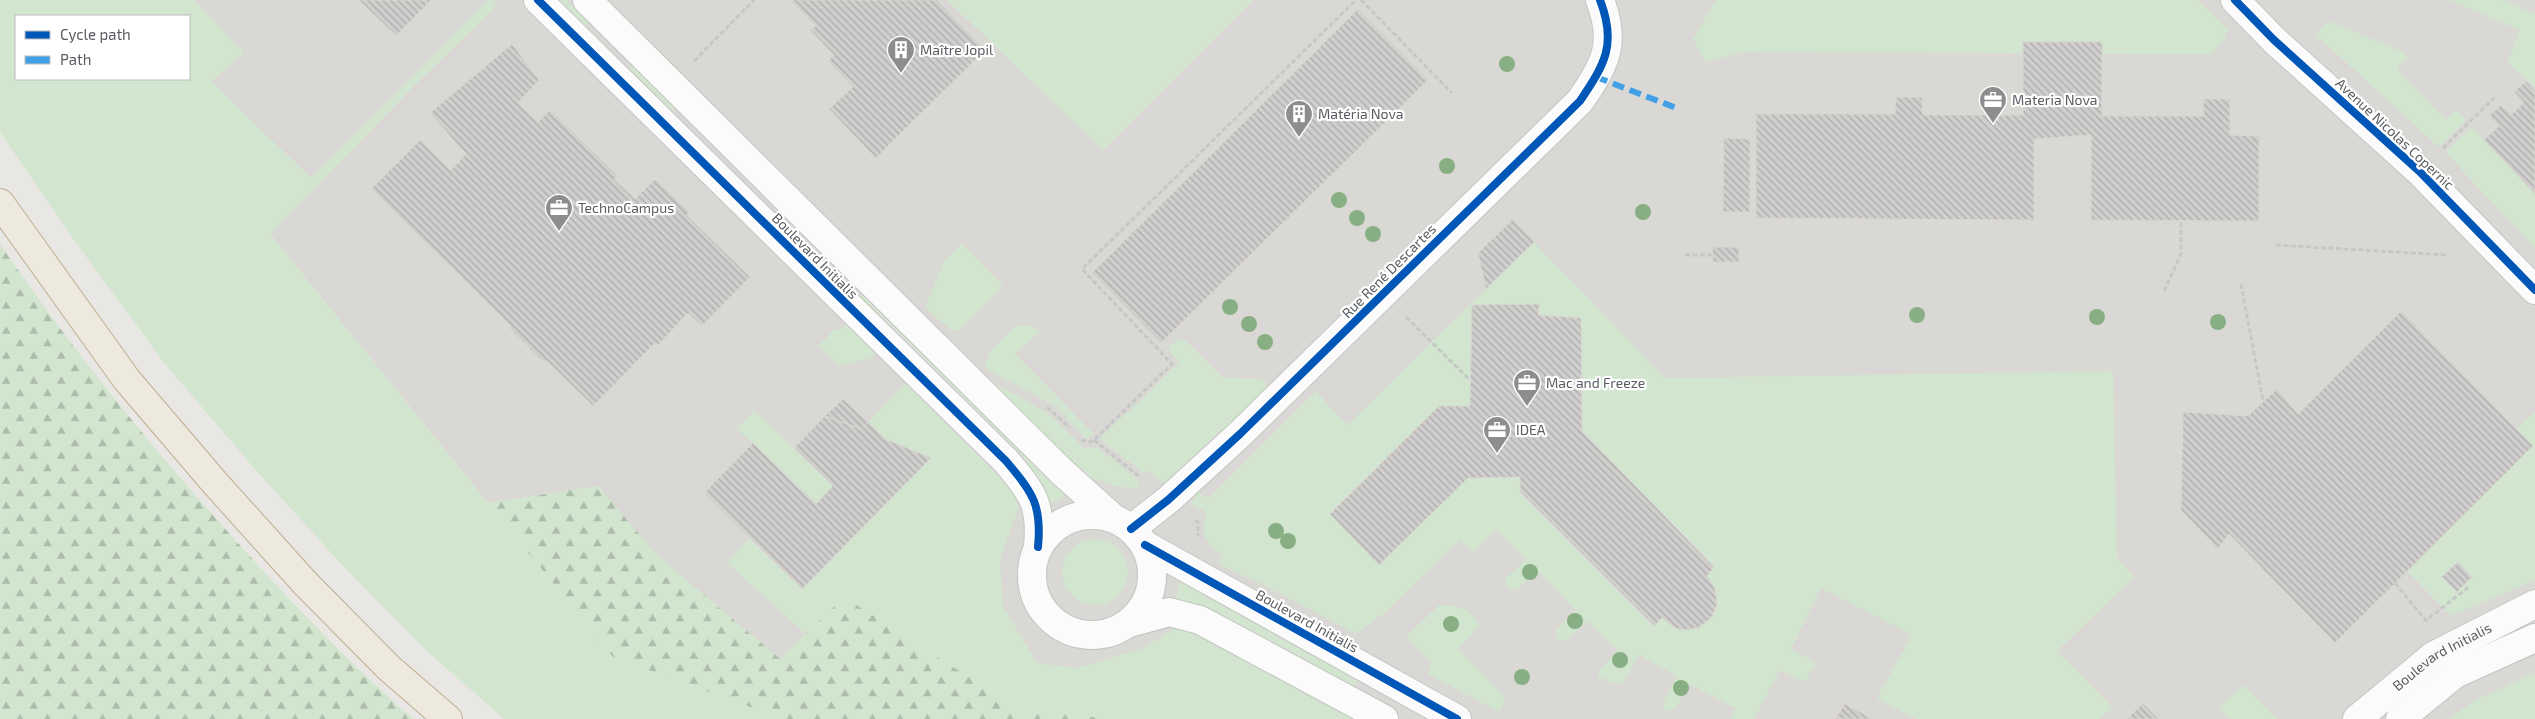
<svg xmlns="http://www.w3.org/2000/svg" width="2535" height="719" font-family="'Exo 2',sans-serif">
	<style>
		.industrial { fill: #dad8d4 }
		.grass { fill: #d2e5ce; fill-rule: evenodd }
		.forest { fill: url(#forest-firs) }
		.building { fill: url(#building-back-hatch); stroke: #d8d6d2 }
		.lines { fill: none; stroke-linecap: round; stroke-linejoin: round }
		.minor-casing { stroke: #c4c4c3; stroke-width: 30 }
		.highway-casing { stroke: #bfae92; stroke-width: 30 }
		.path { stroke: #c4c9c6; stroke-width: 3; stroke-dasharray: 5 2.5; stroke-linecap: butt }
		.minor { stroke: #fcfbfb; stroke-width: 28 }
		.highway { stroke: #ede9df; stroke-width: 28 }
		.quiet { stroke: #42a1e6; stroke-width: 6; stroke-dasharray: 12 6; stroke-linecap: butt }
		.cycleway-casing { stroke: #fff; stroke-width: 11 }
		.cycleway { stroke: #0057b8; stroke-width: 8 }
		.tree { fill: #88af84 }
		.labels { text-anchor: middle; stroke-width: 4.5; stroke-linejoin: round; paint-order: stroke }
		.poi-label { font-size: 14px; fill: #595d61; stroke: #fff; text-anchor: start }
		.street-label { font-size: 14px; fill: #595d61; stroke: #fff }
	</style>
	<defs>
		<pattern id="forest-firs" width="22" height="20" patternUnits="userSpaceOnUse" patternTransform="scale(1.25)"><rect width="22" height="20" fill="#d2e5ce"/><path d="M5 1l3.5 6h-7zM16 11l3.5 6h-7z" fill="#adbdab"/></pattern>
		<pattern id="building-back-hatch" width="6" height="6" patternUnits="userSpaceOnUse" patternTransform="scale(1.25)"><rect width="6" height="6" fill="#d0cfcd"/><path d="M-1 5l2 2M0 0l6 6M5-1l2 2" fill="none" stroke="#acabaa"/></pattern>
	</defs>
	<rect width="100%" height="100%" fill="#e9e7e3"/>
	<!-- industrial -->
	<path class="industrial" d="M61 0H2535V719H779L613 657 270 234 189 79V16Z"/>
	<!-- grass -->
	<path class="grass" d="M0 0H194L244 53 211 81 311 178 488 0H493L497 5 412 88 270 234 488 503 598 486 658 556 780 659 806 634 727 563 749 538 803 589 931 458 885 439 868 422 907 382 992 463 1020 503 1000 560 1003 606 1037 663 1078 668 1144 648 1175 628 1214 635 1362 719H504L428 652 344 567 254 468 165 364 74 240 0 132ZM16 16H189V79H16Z
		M548 0H566L589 22 580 33Z
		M947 0H1253L1103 150Z
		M1716 0H2197L2228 29 2224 39 2212 54 1744 52 1705 62 1693 39Z
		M2449 0H2503L2535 14V87L2507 63 2520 30Z
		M2328 21 2401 51 2408 58 2397 69 2446 120 2456 110 2466 120 2439 147 2316 35Z
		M633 65 675 108 667 116 624 74Z
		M2472 127 2535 194V248L2445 152Z
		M1534 242 1665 378 2113 371 2117 558 2134 577 2057 651 2112 707 2100 719H1916L1877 698 1912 635 1821 588 1791 649 1816 663 1805 682 1780 670 1754 719H1730L1736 708 1689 684 1676 708 1669 711 1664 708V701L1677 676 1639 655 1623 683 1617 684 1598 677V671L1618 651 1587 621 1567 640 1560 641 1556 637 1557 629 1576 610 1537 570 1518 589 1510 590 1506 586V578L1526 559 1496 529 1473 552 1460 540 1384 613 1356 634 1266 586 1218 564 1223 556C1206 544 1199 533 1207 513L1190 503 1199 492 1208 499 1316 391 1347 425ZM1539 304 1538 315 1581 318 1582 431 1714 566 1707 576C1709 581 1713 585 1715 589 1729 622 1686 642 1662 618L1654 626 1520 492V477L1468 478 1379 564 1330 514 1439 406H1470L1472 305Z
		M962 244 1003 286 959 330 952 331 925 307 945 259Z
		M866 291 1072 492 1048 504 1044 490 1035 474 857 299Z
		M848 324 876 353 872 358 839 366 818 346 833 331 841 329Z
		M1016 326H1031L1040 331 1015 354 1093 433 1086 439 1055 406 985 368 990 351Z
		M1177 339 1187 342 1223 378 1261 379 1266 384V391L1172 480 1164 483 1147 470 1144 473 1100 439 1179 362 1168 349Z
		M988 380 1051 415 1084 448H1098L1139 480 1137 484 1141 488 1120 487 1085 476Z
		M754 410 833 486 816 504 737 429Z
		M2535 412V580L2451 616 2407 571 2533 446 2517 429Z
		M1062 572a33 33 0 1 1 66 0a33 33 0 1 1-66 0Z
		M1181 577 1360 677 1355 687 1217 612 1199 605 1175 603Z
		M1439 605C1456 605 1473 608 1479 626L1458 649 1506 698 1499 712 1428 674 1431 662 1406 637Z
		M2535 673V719H2449L2474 701Z
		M2243 685 2277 719H2230L2219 708Z"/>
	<!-- forest -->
	<path class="forest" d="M0 244C72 350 152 448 237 542 293 604 350 664 413 719H0Z
		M598 486 658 556 780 659 844 597 1020 710 1115 719H779L770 714 613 657 488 503Z"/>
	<!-- building -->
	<path class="building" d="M359 0H431L396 36Z
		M790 0H937L985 50 876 158 829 109 853 87 828 61 834 55 810 30 816 26Z
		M1358 9 1428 80 1161 343 1092 273Z
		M2023 42H2102V116H2204L2203 99H2230V135L2259 136V221L2091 220V135L2034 139V220L1756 218V114H1895L1896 97H1922L1923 115H2023Z
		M512 44 539 80 518 103 538 122 550 110 618 176 614 179 635 199 655 179 689 212 687 215 750 277 702 326 688 313 658 345 655 343 593 406 546 360 543 362 509 328 511 326 371 189 420 140 451 170 466 154 430 113Z
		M2526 81 2535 90V194L2484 140 2499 126 2489 116 2501 105 2511 115 2524 102 2514 92Z
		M1724 138 1750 139V212H1723Z
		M1513 219 1534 242 1486 289 1478 253Z
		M1712 247H1739V262H1713Z
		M1539 304 1538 315 1581 318 1582 431 1714 567 1707 576 1715 589 1717 604 1711 618 1698 628 1683 630 1675 628 1662 618 1654 626 1520 492V477L1468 478 1379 565 1330 514 1439 406H1470L1472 305Z
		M2401 311 2533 446 2335 643 2229 534 2218 549 2181 510 2183 412 2248 416 2277 389 2298 414Z
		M843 399 868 422 861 429 825 416Z
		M825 416 861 429 868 422 885 439 931 458 802 589 704 493 753 443 816 504 833 486 794 448Z
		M2458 562 2472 577 2457 592 2442 577Z
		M2143 703 2159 719H2127Z
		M1845 704 1873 719H1835Z"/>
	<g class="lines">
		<defs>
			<g id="minor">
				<path d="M538 0 1006 461C1033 493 1042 505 1038 547"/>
				<path d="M587 0 1062 472 1113 518"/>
				<path d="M2235 0 2274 40 2419 171 2535 290"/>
				<circle cx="1092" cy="575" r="60"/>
				<path d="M1131 529 1168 500 1240 434 1580 101C1605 64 1617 44 1600 0"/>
				<path d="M1145 545 1457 719"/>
				<path d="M1129 623 1169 612 1200 620 1384 719"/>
				<path id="s1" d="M2357 719 2433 656 2535 604"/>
				<path d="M2400 719 2455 674 2535 638"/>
			</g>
			<path id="highway" d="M0 203 127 380 215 483 305 583 389 668 448 719"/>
		</defs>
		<!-- minor casing -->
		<use href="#minor" class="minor-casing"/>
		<!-- highway casing -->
		<use href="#highway" class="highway-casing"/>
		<!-- path -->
		<path class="path" d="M1361 0 1452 93
			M694 61 754 0
			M2443 148 2496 96
			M2276 245 2447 255
			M1685 255H1712
			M2241 284 2263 401
			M2164 291 2181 254V221
			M1406 317 1470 380
			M1047 407 1070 428
			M1081 440 1089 442 1094 440 1172 364 1082 269 1356 0
			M1094 440 1141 478
			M1195 520 1198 522V536
			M2395 583 2427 622
			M2429 618 2470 586"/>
		<!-- minor -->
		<use href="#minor" class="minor"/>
		<!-- highway -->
		<use href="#highway" class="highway"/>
		<!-- quiet -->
		<path class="quiet" d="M1596 77 1679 109"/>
		<defs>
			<path id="cycleway" d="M538 0 1006 461C1033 493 1042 505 1038 547
				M2235 0 2274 40 2419 171 2535 290
				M1131 529 1168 500 1240 434 1580 101C1605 64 1617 44 1600 0
				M1145 545 1457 719"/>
		</defs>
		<!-- cycleway casing -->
		<use href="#cycleway" class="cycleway-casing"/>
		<!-- cycleway -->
		<use href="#cycleway" class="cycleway"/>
	</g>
	<!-- trees -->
	<g class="tree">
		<circle cx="1507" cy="64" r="8"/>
		<circle cx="1447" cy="166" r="8"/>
		<circle cx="1339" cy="200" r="8"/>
		<circle cx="1643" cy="212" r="8"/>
		<circle cx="1357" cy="218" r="8"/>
		<circle cx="1373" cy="234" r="8"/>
		<circle cx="1230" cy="307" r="8"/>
		<circle cx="1917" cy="315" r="8"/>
		<circle cx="2097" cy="317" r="8"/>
		<circle cx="2218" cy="322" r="8"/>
		<circle cx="1249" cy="324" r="8"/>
		<circle cx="1265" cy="342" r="8"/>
		<circle cx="1276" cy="531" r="8"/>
		<circle cx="1288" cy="541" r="8"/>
		<circle cx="1530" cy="572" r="8"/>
		<circle cx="1575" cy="621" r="8"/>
		<circle cx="1451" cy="624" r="8"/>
		<circle cx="1620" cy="660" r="8"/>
		<circle cx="1522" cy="677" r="8"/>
		<circle cx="1681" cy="688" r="8"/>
	</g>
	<!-- icons -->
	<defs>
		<symbol id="building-pin" viewBox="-11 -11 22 30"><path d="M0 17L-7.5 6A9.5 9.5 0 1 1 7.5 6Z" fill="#8b8d8e" stroke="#fff"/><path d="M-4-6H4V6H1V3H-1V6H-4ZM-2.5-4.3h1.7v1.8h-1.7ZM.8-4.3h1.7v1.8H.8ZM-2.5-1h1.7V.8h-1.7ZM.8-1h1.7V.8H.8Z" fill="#fff"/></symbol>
		<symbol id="office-pin" viewBox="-11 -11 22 30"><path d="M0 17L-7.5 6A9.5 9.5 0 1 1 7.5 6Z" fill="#8b8d8e" stroke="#fff"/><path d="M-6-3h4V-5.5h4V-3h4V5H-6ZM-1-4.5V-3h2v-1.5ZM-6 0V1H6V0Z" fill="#fff"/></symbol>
	</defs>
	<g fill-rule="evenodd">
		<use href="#building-pin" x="885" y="34" width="32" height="43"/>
		<use href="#office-pin" x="1977" y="84" width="32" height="43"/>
		<use href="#building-pin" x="1283" y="98" width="32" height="43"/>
		<use href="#office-pin" x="543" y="192" width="32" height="43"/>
		<use href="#office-pin" x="1511" y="367" width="32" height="43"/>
		<use href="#office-pin" x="1481" y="414" width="32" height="43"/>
	</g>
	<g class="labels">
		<!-- poi labels -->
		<g class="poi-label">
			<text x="920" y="55">Maître Jopil</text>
			<text x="2012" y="105">Materia Nova</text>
			<text x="1318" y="119">Matéria Nova</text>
			<text x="578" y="213">TechnoCampus</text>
			<text x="1546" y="388">Mac and Freeze</text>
			<text x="1516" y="435">IDEA</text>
		</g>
		<!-- street labels -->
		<g class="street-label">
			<text transform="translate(2395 134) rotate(43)" y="5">Avenue Nicolas Copernic</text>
			<text transform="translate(815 256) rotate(45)" y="5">Boulevard Initialis</text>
			<text transform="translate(1389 271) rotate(-45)" y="5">Rue René Descartes</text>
			<text transform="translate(1307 621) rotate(29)" y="5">Boulevard Initialis</text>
			<text dy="5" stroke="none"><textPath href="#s1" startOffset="106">Boulevard Initialis</textPath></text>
		</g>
	</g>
	<!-- legend -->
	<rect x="15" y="15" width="175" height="65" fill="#ffffff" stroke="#bdbec0"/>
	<rect x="25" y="31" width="25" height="8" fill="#0057b8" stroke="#bdbec0"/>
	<text x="60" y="40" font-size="15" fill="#595d61">Cycle path</text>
	<rect x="25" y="56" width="25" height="8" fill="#42a1e6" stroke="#bdbec0"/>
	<text x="60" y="65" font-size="15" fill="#595d61">Path</text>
</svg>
